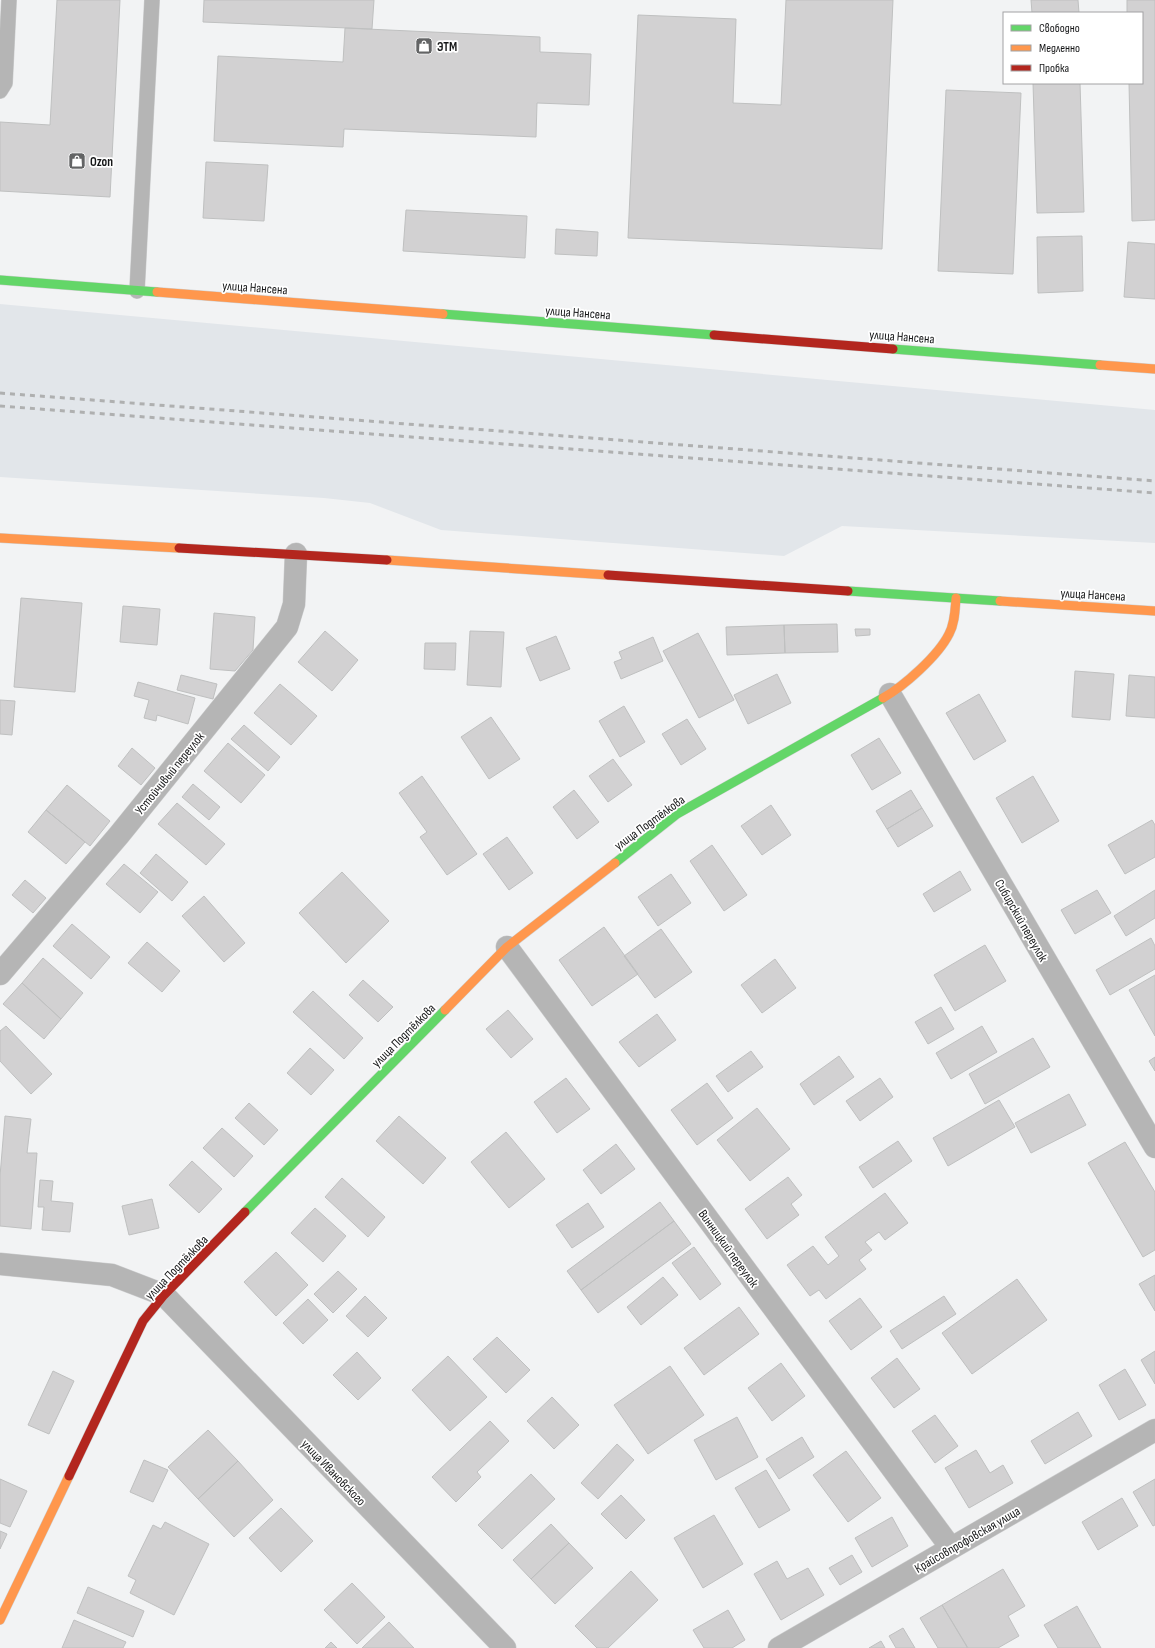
<svg xmlns="http://www.w3.org/2000/svg" width="1155" height="1648" font-family="'Sofia Sans Condensed',sans-serif">
	<style>
		.built { fill: #e2e6ea }
		.building { fill: #d2d1d2; stroke: #bfc0c0 }
		.lines { fill: none; stroke-linecap: round; stroke-linejoin: round }
		.lane-casing { stroke: #cfd0d1; stroke-width: 16 }
		.street-casing { stroke: #cfd0d1; stroke-width: 23 }
		.fast-casing { stroke: #cfd0d1; stroke-width: 10 }
		.slow-casing { stroke: #cfd0d1; stroke-width: 10 }
		.jam-casing { stroke: #cfd0d1; stroke-width: 10 }
		.lane { stroke: #b5b5b5; stroke-width: 15 }
		.street { stroke: #b5b5b5; stroke-width: 22 }
		.fast { stroke: #63d668; stroke-width: 9 }
		.slow { stroke: #ff974d; stroke-width: 9 }
		.jam { stroke: #b3261e; stroke-width: 9 }
		.rail { stroke: #afb0b0; stroke-width: 3; stroke-dasharray: 5 5; stroke-linecap: butt }
		.labels { text-anchor: middle; stroke-width: 3.5; stroke-linejoin: round; paint-order: stroke }
		.poi-label { font-size: 13px; font-weight: bold; fill: #161718; stroke: #fff; text-anchor: start }
		.street-label { font-size: 13px; fill: #161718; stroke: #fff }
	</style>
	<rect width="100%" height="100%" fill="#f2f3f4"/>
	<!-- built -->
	<path class="built" d="M0 304 1155 410V543L842 526 784 556 441 530 370 503 324 498 0 477Z"/>
	<!-- building -->
	<path class="building" d="M57 0H120L110 197 0 191V122L50 125Z
		M204 0H374L372 29 203 22Z
		M786 0H893L882 249 628 238 638 15 736 19 733 103 781 105Z
		M1031 0H1078L1079 13H1032Z
		M1127 0H1155V220L1132 221 1129 83H1142V13H1127Z
		M345 28 540 37V52L591 54 589 105 537 103 536 137 344 129 343 147 214 141 218 56 343 62Z
		M1033 83H1080L1084 212 1037 213Z
		M946 90 1021 93 1013 274 938 271Z
		M206 162 268 165 264 221 203 218Z
		M406 210 527 216 525 258 403 251Z
		M556 229 598 232 597 256 555 254Z
		M1082 236 1083 291 1038 293 1037 237Z
		M1128 242 1155 244V299L1124 297Z
		M21 598 82 603 75 692 14 687Z
		M123 606 160 609 157 645 120 642Z
		M214 613 255 617 253 650 235 671 210 669Z
		M837 624 838 652 785 653 784 625Z
		M784 625 785 653 727 655 726 627Z
		M855 629H870V635L856 636Z
		M325 631 358 660 332 691 298 662Z
		M470 631 504 632 501 687 467 685Z
		M698 633 734 700 699 718 663 651Z
		M556 636 570 669 540 681 526 648Z
		M653 637 663 661 621 679 614 662 622 659 619 652Z
		M425 643H456L455 670 424 669Z
		M1075 671 1114 674 1110 720 1072 717Z
		M777 674 791 703 748 724 734 695Z
		M181 675 217 684 213 699 177 690Z
		M1129 675 1155 677V718L1126 716Z
		M138 682 195 698 188 724 157 715 156 721 144 718 149 700 134 696Z
		M280 684 317 716 291 745 254 713Z
		M979 694 1006 741 974 760 946 713Z
		M0 700 15 701 12 735 0 734Z
		M624 706 645 742 620 757 599 721Z
		M491 717 520 759 489 779 461 737Z
		M687 719 706 749 681 765 662 734Z
		M244 725 280 757 268 771 231 739Z
		M879 738 901 773 872 790 851 755Z
		M228 743 265 775 241 803 204 771Z
		M132 748 155 768 141 785 118 766Z
		M613 759 632 785 608 802 589 776Z
		M422 776 477 854 447 875 420 837 427 832 399 793Z
		M1033 776 1059 821 1022 843 996 798Z
		M193 784 220 807 209 820 182 797Z
		M67 785 110 821 90 846 46 810Z
		M574 790 599 822 577 839 553 807Z
		M911 790 922 808 887 829 876 811Z
		M177 803 225 844 206 865 158 824Z
		M771 805 791 835 762 855 741 826Z
		M922 808 933 826 898 847 887 829Z
		M46 810 85 842 66 864 28 832Z
		M1152 820 1155 825V857L1125 874 1108 845Z
		M507 837 533 873 509 890 483 854Z
		M712 845 747 895 724 911 690 861Z
		M156 854 188 882 172 901 140 873Z
		M124 864 158 892 140 913 106 884Z
		M960 871 971 890 934 912 923 894Z
		M342 872 389 921 346 963 299 913Z
		M671 874 691 903 658 926 638 897Z
		M25 880 46 898 33 913 12 895Z
		M1097 890 1111 913 1075 934 1061 910Z
		M1155 890V918L1126 936 1114 916Z
		M204 896 245 943 224 962 182 916Z
		M72 924 110 957 91 979 53 946Z
		M604 927 638 974 592 1006 559 960Z
		M661 929 692 972 655 998 624 956Z
		M1151 938 1155 946V969L1110 995 1096 970Z
		M147 942 180 971 162 992 128 963Z
		M985 945 1006 981 955 1011 934 975Z
		M43 958 83 993 61 1019 22 983Z
		M775 959 796 988 762 1013 741 985Z
		M1155 975V1036L1129 990Z
		M363 980 393 1007 378 1022 349 995Z
		M22 983 61 1019 44 1039 3 1004Z
		M313 991 363 1038 344 1059 293 1012Z
		M941 1007 954 1029 928 1044 915 1022Z
		M508 1010 533 1039 511 1058 486 1029Z
		M657 1014 676 1040 639 1067 619 1042Z
		M6 1026 52 1074 31 1094 0 1061V1031Z
		M982 1026 997 1052 951 1079 936 1053Z
		M1033 1038 1050 1067 985 1104 969 1074Z
		M310 1048 334 1070 311 1095 287 1073Z
		M751 1051 763 1067 728 1092 716 1076Z
		M839 1056 854 1077 814 1105 800 1084Z
		M1155 1057V1071L1149 1061Z
		M566 1078 590 1109 557 1133 534 1102Z
		M880 1078 893 1097 860 1121 846 1101Z
		M707 1083 733 1118 697 1145 671 1110Z
		M1069 1094 1086 1125 1031 1153 1015 1123Z
		M999 1100 1015 1127 948 1166 933 1138Z
		M249 1103 278 1130 264 1145 235 1118Z
		M757 1108 790 1149 750 1181 717 1140Z
		M5 1116 31 1119 27 1153H37L31 1229 0 1226V1176Z
		M399 1116 446 1158 423 1184 376 1141Z
		M222 1128 253 1156 234 1177 203 1148Z
		M506 1132 545 1179 509 1208 471 1162Z
		M898 1141 912 1161 873 1188 859 1167Z
		M1125 1142 1155 1192V1250L1143 1257 1088 1163Z
		M616 1144 635 1169 601 1194 583 1170Z
		M192 1161 222 1189 199 1213 169 1185Z
		M788 1177 802 1195 791 1204 799 1215 767 1239 745 1209Z
		M342 1178 385 1217 368 1237 325 1197Z
		M40 1180 53 1181 51 1201 73 1203 70 1232 42 1230 44 1207H38Z
		M885 1193 908 1223 885 1240 879 1232 865 1242 872 1250 859 1260 866 1269 826 1299 819 1290 810 1296 787 1265 813 1246 828 1265 839 1256 825 1237Z
		M152 1199 159 1228 129 1235 122 1206Z
		M660 1202 674 1221 581 1290 567 1271Z
		M588 1203 604 1227 572 1248 556 1225Z
		M315 1208 346 1236 323 1262 291 1233Z
		M674 1221 691 1244 598 1313 581 1290Z
		M694 1247 721 1284 700 1300 672 1263Z
		M276 1252 308 1285 276 1316 244 1282Z
		M338 1271 357 1289 333 1313 314 1294Z
		M1155 1275V1311L1139 1284Z
		M663 1277 678 1295 641 1325 627 1307Z
		M1017 1279 1047 1320 972 1374 942 1333Z
		M365 1296 387 1318 368 1337 346 1316Z
		M944 1296 956 1314 902 1349 890 1331Z
		M860 1298 882 1327 851 1350 829 1321Z
		M308 1299 328 1320 303 1344 283 1323Z
		M739 1307 759 1334 704 1375 684 1348Z
		M497 1337 530 1370 506 1393 473 1359Z
		M1155 1351V1384L1141 1360Z
		M357 1352 381 1378 358 1400 333 1375Z
		M448 1356 487 1397 450 1431 412 1390Z
		M897 1358 920 1389 894 1408 871 1378Z
		M781 1363 805 1396 772 1421 748 1388Z
		M670 1366 704 1415 648 1454 614 1405Z
		M1125 1369 1146 1405 1119 1420 1099 1385Z
		M53 1371 74 1381 49 1434 28 1425Z
		M552 1397 579 1425 554 1449 527 1421Z
		M1078 1412 1092 1436 1045 1464 1031 1441Z
		M935 1415 958 1446 935 1463 912 1431Z
		M737 1417 758 1457 716 1480 694 1440Z
		M490 1421 509 1441 477 1472 481 1477 456 1502 432 1477Z
		M208 1430 238 1461 198 1499 168 1467Z
		M802 1437 814 1457 779 1479 766 1459Z
		M617 1444 634 1460 598 1499 581 1483Z
		M976 1450 990 1473 1003 1465 1013 1483 969 1508 945 1468Z
		M846 1451 881 1498 848 1522 813 1475Z
		M144 1460 168 1470 153 1502 130 1492Z
		M238 1461 273 1500 234 1537 198 1499Z
		M766 1470 790 1510 759 1528 735 1488Z
		M531 1474 555 1499 502 1549 478 1525Z
		M0 1479 27 1491 10 1527 0 1523Z
		M1155 1479V1525L1153 1526 1133 1492Z
		M621 1495 645 1520 626 1539 601 1514Z
		M1122 1498 1138 1526 1098 1550 1082 1522Z
		M281 1508 313 1541 281 1572 249 1538Z
		M714 1515 743 1564 703 1588 674 1538Z
		M892 1517 908 1546 872 1567 855 1538Z
		M165 1522 209 1544 174 1615 130 1593 136 1580 128 1576 153 1525 161 1529Z
		M551 1524 569 1543 531 1579 513 1560Z
		M0 1531 7 1534 0 1549Z
		M569 1543 593 1568 555 1604 531 1579Z
		M852 1555 862 1572 840 1585 829 1568Z
		M777 1561 787 1579 808 1568 824 1595 781 1620 754 1574Z
		M1003 1569 1025 1606 1008 1616 1019 1636 998 1648H968L942 1605Z
		M631 1571 658 1600 608 1648H597L575 1626Z
		M352 1583 385 1617 357 1644 324 1610Z
		M88 1587 144 1611 133 1637 77 1613Z
		M942 1605 967 1647V1648H938L920 1618Z
		M1077 1606 1101 1648H1058L1044 1625Z
		M728 1610 745 1640 732 1648H704L693 1630Z
		M74 1620 126 1642 123 1648H62Z
		M389 1622 414 1648H362Z
		M903 1628 915 1648H896L889 1636Z
		M881 1641 885 1648H869Z
		M331 1642 337 1648H325Z"/>
	<g class="lines">
		<defs>
			<path id="lane" d="M0 91 5 83 9 0
				M137 291 152 0"/>
			<path id="street" d="M890 694 1155 1147
				M507 947 951 1548
				M0 974 119 835 287 627 294 604 296 554
				M0 1264 112 1275 164 1295 505 1648
				M779 1648 1155 1430"/>
			<path id="fast" d="M0 280 157 292
				M443 314 714 335
				M893 349 1100 365
				M848 591 1000 601
				M615 863 677 814 883 698
				M245 1212 445 1010"/>
			<path id="slow" d="M157 292 443 314
				M1100 365 1155 369
				M0 538 179 548
				M387 560 608 575
				M1000 601 1155 611
				M883 698C904 686 938 656 949 634 955 623 955 610 956 598
				M445 1010 507 947 615 863
				M0 1620 69 1476"/>
			<path id="jam" d="M714 335 893 349
				M179 548 387 560
				M608 575 848 591
				M69 1476 143 1321 164 1295 245 1212"/>
		</defs>
		<!-- lane casing -->
		<use href="#lane" class="lane-casing"/>
		<!-- street casing -->
		<use href="#street" class="street-casing"/>
		<!-- fast casing -->
		<use href="#fast" class="fast-casing"/>
		<!-- slow casing -->
		<use href="#slow" class="slow-casing"/>
		<!-- jam casing -->
		<use href="#jam" class="jam-casing"/>
		<!-- lane -->
		<use href="#lane" class="lane"/>
		<!-- street -->
		<use href="#street" class="street"/>
		<!-- fast -->
		<use href="#fast" class="fast"/>
		<!-- slow -->
		<use href="#slow" class="slow"/>
		<!-- jam -->
		<use href="#jam" class="jam"/>
		<!-- rail -->
		<path class="rail" d="M0 393 1155 481
			M0 406 1155 493"/>
	</g>
	<!-- icons -->
	<defs>
		<symbol id="shop-square" viewBox="-11 -11 22 22"><rect x="-9" y="-9" width="18" height="18" rx="4" fill="#636465" stroke="#fff"/><path d="M-5-2.5h2.3a2.7 3.5 0 0 1 5.4 0H5L5.5 6h-11ZM-1.5-2.5h3a1.5 2.3 0 0 0-3 0Z" fill="#fff"/></symbol>
	</defs>
	<g fill-rule="evenodd">
		<use href="#shop-square" x="414" y="36" width="20" height="20"/>
		<use href="#shop-square" x="67" y="151" width="20" height="20"/>
	</g>
	<g class="labels">
		<!-- poi labels -->
		<g class="poi-label">
			<text x="437" y="51">ЭТМ</text>
			<text x="90" y="166">Ozon</text>
		</g>
		<!-- street labels -->
		<g class="street-label">
			<text transform="translate(255 287) rotate(4)" y="5">улица Нансена</text>
			<text transform="translate(578 312) rotate(4)" y="5">улица Нансена</text>
			<text transform="translate(902 336) rotate(4)" y="5">улица Нансена</text>
			<text transform="translate(1093 594) rotate(3)" y="5">улица Нансена</text>
			<text transform="translate(169 773) rotate(-51)" y="5">Устойчивый переулок</text>
			<text transform="translate(649 822) rotate(-36)" y="5">улица Подтёлкова</text>
			<text transform="translate(1022 920) rotate(60)" y="5">Сибирский переулок</text>
			<text transform="translate(403 1035) rotate(-45)" y="5">улица Подтёлкова</text>
			<text transform="translate(729 1248) rotate(54)" y="5">Винницкий переулок</text>
			<text transform="translate(176 1267) rotate(-46)" y="5">улица Подтёлкова</text>
			<text transform="translate(334 1472) rotate(46)" y="5">улица Ивановского</text>
			<text transform="translate(967 1539) rotate(-30)" y="5">Крайсовпрофовская улица</text>
		</g>
	</g>
	<!-- legend -->
	<rect x="1003" y="12" width="140" height="72" fill="#ffffff" stroke="#a2a2a3"/>
	<rect x="1011" y="25" width="20" height="6" fill="#63d668" stroke="#a2a2a3"/>
	<text x="1039" y="32" font-size="12" fill="#161718">Свободно</text>
	<rect x="1011" y="45" width="20" height="6" fill="#ff974d" stroke="#a2a2a3"/>
	<text x="1039" y="52" font-size="12" fill="#161718">Медленно</text>
	<rect x="1011" y="65" width="20" height="6" fill="#b3261e" stroke="#a2a2a3"/>
	<text x="1039" y="72" font-size="12" fill="#161718">Пробка</text>
</svg>
